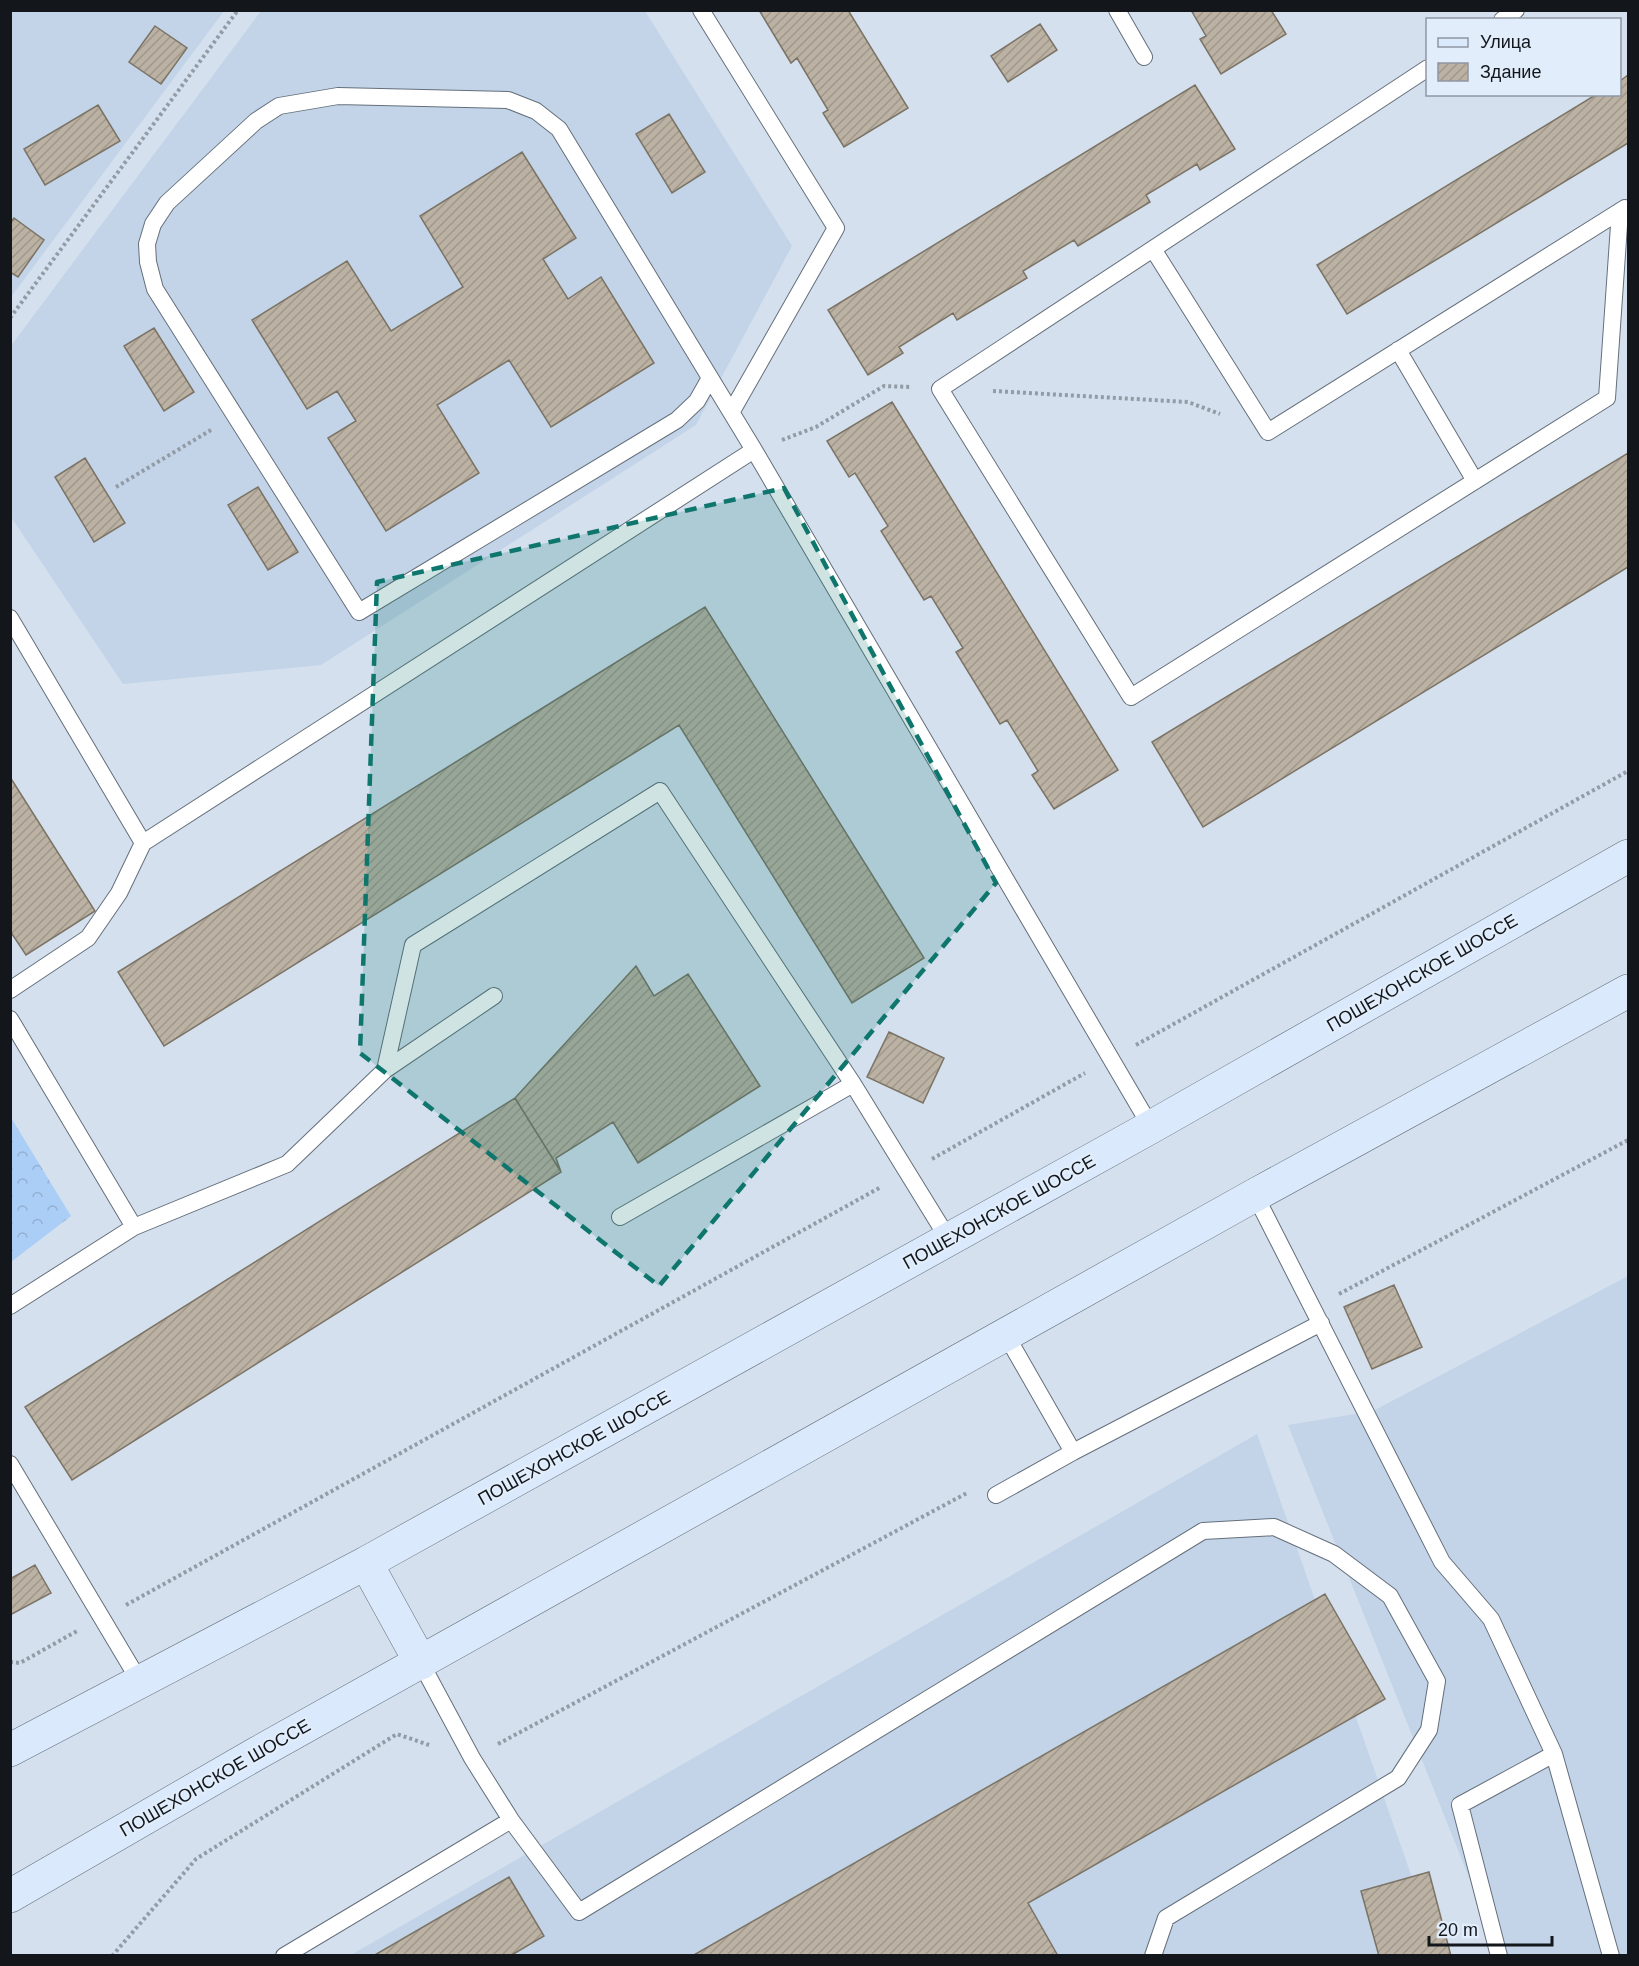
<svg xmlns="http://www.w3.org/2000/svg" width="1639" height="1966" font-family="Helvetica,sans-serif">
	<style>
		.built { fill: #c3d4e8 }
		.park { fill: url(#park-crowns) }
		.building { fill: url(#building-hatch); stroke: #7b7365; stroke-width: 1.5 }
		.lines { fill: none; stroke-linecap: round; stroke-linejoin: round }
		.lane-casing { stroke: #646f7b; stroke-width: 18 }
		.secondary-casing { stroke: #646f7b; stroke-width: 34 }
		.path { stroke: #929ba6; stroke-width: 4; stroke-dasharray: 3 3; stroke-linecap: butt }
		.lane { stroke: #fff; stroke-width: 16 }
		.secondary { stroke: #dae9fb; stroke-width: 33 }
		.marked { fill: #0f766e; fill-opacity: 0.2; stroke: #0f766e; stroke-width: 4.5; stroke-dasharray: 12 8; stroke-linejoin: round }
		.labels { text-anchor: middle; stroke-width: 4.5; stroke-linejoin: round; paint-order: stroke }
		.street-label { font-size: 18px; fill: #13171c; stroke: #e1edfb }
	</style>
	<defs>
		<pattern id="park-crowns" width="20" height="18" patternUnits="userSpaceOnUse" patternTransform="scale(1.5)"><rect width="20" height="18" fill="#abcef6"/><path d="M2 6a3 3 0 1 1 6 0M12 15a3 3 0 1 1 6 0" fill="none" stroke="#92b0d2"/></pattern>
		<pattern id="building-hatch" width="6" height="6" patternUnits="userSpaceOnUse" patternTransform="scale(1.5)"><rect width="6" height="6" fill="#bbb2a3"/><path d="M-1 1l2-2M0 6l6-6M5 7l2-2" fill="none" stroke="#a0988c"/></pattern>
	</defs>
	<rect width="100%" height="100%" fill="#d4e0ee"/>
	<!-- built -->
	<path class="built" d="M11 11H224L11 297Z
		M261 11H645L792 246 696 425 321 665 123 684 11 517 10 347Z
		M1628 1276V1955H1500L1288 1425 1373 1411Z
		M1257 1434 1439 1955 349 1956Z"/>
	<!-- park -->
	<path class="park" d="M10 1116 71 1216 11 1262H10Z"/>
	<!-- building -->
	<path class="building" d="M759 10H848L908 108 844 147 823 113 828 110 797 58 791 63Z
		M1191 10H1271L1286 34 1221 74 1200 39 1206 36Z
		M1040 24 1057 50 1008 82 991 56Z
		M155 26 187 48 161 84 129 62Z
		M1628 75V143L1347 314 1317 265 1597 94H1620V81Z
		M1195 85 1235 149 1200 170 1197 164 1146 195 1150 202 1078 246 1074 240 1023 271 1027 278 957 320 953 313 899 347 903 353 868 375 828 310Z
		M98 105 120 141 45 185 24 149Z
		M669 114 705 172 672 193 636 134Z
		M522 152 576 238 543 259 568 299 601 277 654 363 551 427 509 360 437 405 479 473 386 531 328 438 356 421 337 391 307 409 252 320 347 261 391 331 463 287 420 216Z
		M14 218 44 240 18 277 10 272V223Z
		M154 328 194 392 164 411 124 346Z
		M892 402 1118 770 1054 809 1032 775 1038 771 1007 720 1000 724 956 652 963 648 931 596 924 600 881 531 888 526 855 473 849 477 827 441Z
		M1628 453V567L1203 827 1152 742Z
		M85 458 125 523 94 542 55 477Z
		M258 487 298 552 268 570 228 505Z
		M705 607 924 958 852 1003 679 725 164 1046 118 972Z
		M10 777 95 911 26 955 10 931Z
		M636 966 654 996 688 974 760 1086 638 1163 613 1122 556 1158 561 1172 515 1098Z
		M889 1032 944 1058 923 1103 867 1077Z
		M515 1098 561 1172 72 1480 25 1407Z
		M1394 1285 1422 1347 1372 1369 1344 1307Z
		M35 1565 51 1593 10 1615V1579Z
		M1325 1594 1385 1699 1028 1903 1058 1956H692Z
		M1429 1872 1451 1956H1379L1361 1891Z
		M509 1877 544 1936 510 1956H373Z"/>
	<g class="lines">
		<defs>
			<path id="lane" d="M701 10 836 228 732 411
				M1117 10 1144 57
				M1502 20 1516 10
				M1428 68 940 389 1131 697 1607 398 1620 211
				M1153 249 1268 432 1625 208
				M1398 350 1475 481
				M710 378 697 401 677 420 359 612 155 289 148 262 147 244 153 224 167 203 256 121 279 106 338 96 508 100 536 111 559 129 754 450
				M10 618 143 843 754 450 1151 1127
				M10 990 88 938 119 893 143 843
				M10 1019 134 1227
				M385 1070 494 996
				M1255 1195 1442 1562 1491 1619 1554 1754 1460 1805 1499 1956
				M620 1217 853 1084
				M10 1306 134 1227 287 1164 385 1070 413 945 660 791 853 1084 949 1240
				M1006 1335 1073 1452 1321 1323
				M10 1464 140 1682
				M996 1495 1073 1452
				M1554 1754 1611 1956
				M511 1820 579 1912 1203 1531 1274 1527 1334 1554 1390 1596 1437 1681 1429 1730 1398 1778 1166 1918 1153 1956
				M284 1956 511 1820 472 1758 421 1663"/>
			<path id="secondary" d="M366 1563 421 1663
				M10 1750 366 1563 1151 1127 1628 856
				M10 1896 254 1755 1255 1195 1628 991"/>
		</defs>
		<!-- lane casing -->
		<use href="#lane" class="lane-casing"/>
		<!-- secondary casing -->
		<use href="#secondary" class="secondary-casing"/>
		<!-- path -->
		<path class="path" d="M10 318 238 10
			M993 391 1188 402 1220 414
			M782 440 816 427 884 386 911 387
			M116 487 211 430
			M1136 1045 1628 771
			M932 1159 1085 1073
			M1339 1294 1628 1140
			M126 1605 881 1187
			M10 1662 20 1663 77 1631
			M498 1744 967 1493
			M112 1956 196 1859 397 1734 429 1745"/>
		<!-- lane -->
		<use href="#lane" class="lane"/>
		<!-- secondary -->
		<use href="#secondary" class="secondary"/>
	</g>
	<!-- marked area -->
	<path class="marked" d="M784 488 996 883 659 1286 360 1053 377 582Z"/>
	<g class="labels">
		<!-- street labels -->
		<g class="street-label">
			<text transform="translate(1422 973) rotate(-30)" y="6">ПОШЕХОНСКОЕ ШОССЕ</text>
			<text transform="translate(999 1212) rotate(-29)" y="6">ПОШЕХОНСКОЕ ШОССЕ</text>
			<text transform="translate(574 1448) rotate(-29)" y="6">ПОШЕХОНСКОЕ ШОССЕ</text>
			<text transform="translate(215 1778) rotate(-30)" y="6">ПОШЕХОНСКОЕ ШОССЕ</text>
		</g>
	</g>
	<!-- border -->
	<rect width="1639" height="1966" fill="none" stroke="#13171c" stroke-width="24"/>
	<!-- legend -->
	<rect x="1426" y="18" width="195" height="78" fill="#e1edfb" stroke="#8f97a2" stroke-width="1.5"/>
	<rect x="1438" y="38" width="30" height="9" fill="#dae9fb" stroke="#8f97a2" stroke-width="1.5"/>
	<text x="1480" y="48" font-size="18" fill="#13171c">Улица</text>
	<rect x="1438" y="63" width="30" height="18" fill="url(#building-hatch)" stroke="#8f97a2" stroke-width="1.5"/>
	<text x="1480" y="78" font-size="18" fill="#13171c">Здание</text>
	<!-- scale -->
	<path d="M1429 1936v9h123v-9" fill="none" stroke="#13171c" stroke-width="3"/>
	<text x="1438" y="1936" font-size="18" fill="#13171c" stroke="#e1edfb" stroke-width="4.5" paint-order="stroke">20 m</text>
</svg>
